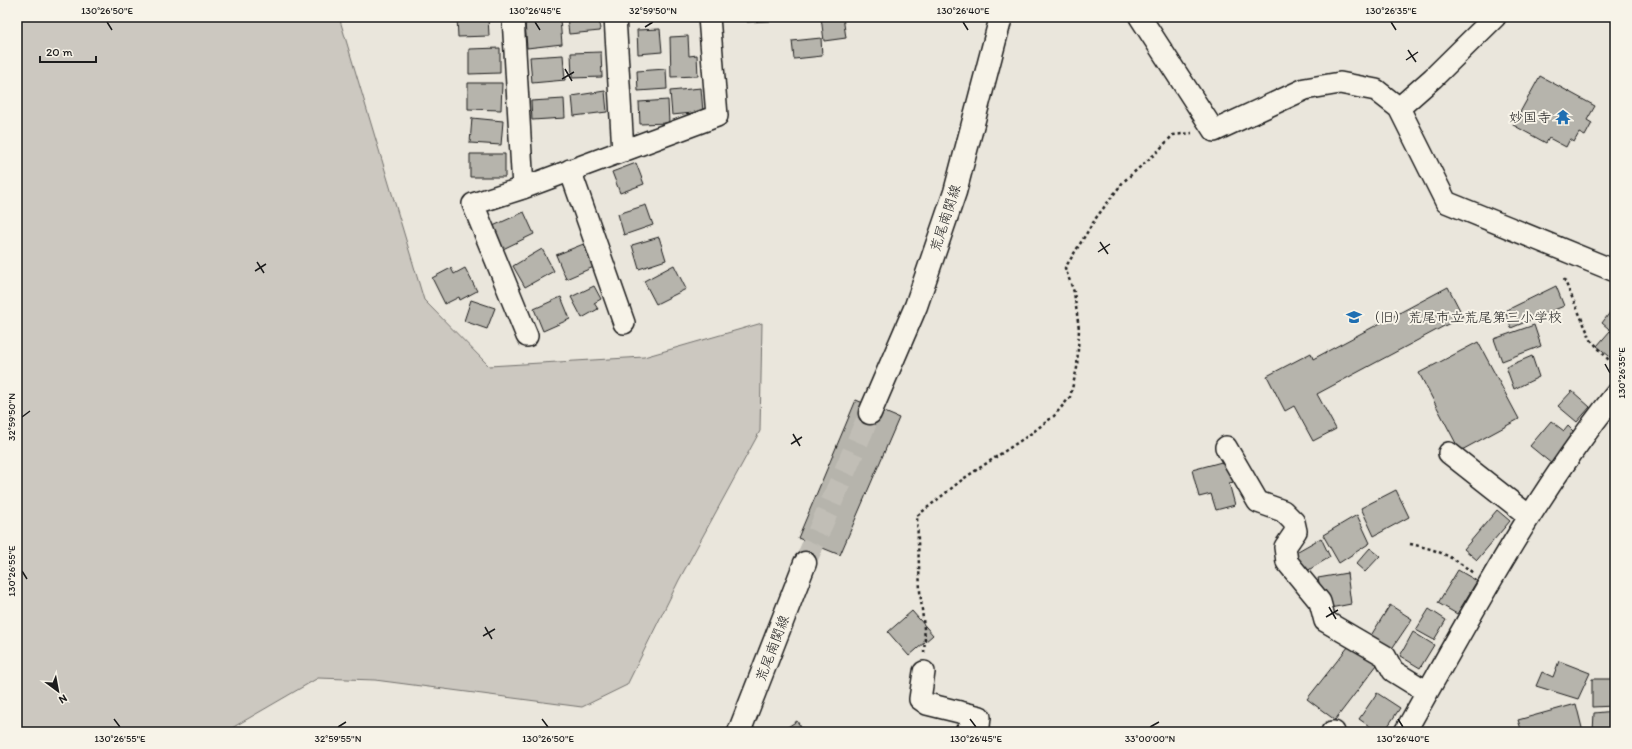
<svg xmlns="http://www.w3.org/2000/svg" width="1632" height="749" font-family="Itim,'Klee One',sans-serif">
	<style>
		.green { fill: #ccc8c0; stroke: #74726e }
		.building { fill: #b6b4ac; stroke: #1c1c1c }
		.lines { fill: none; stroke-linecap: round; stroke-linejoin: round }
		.major-tunnel { stroke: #c1beb6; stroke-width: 22; stroke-dasharray: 22 11; stroke-linecap: butt }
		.minor-casing { stroke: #1c1c1c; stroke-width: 24 }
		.major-casing { stroke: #1c1c1c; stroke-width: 25 }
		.path { stroke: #1c1c1c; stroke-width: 2.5; stroke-dasharray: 3 3; stroke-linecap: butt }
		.minor { stroke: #f7f3e8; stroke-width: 21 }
		.major { stroke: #f7f3e8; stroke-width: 22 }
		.ticks { fill: none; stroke: #1c1c1c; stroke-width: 1.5 }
		.labels { text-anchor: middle; stroke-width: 4; stroke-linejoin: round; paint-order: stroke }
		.poi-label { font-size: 14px; fill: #1c1c1c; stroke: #f7f3e8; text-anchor: end }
		.street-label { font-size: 14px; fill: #1c1c1c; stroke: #f7f3e8 }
		.neatline { fill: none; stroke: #1c1c1c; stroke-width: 1.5 }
		.ticks-label { font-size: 10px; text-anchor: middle; fill: #1c1c1c }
	</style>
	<rect width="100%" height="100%" fill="#eae6dc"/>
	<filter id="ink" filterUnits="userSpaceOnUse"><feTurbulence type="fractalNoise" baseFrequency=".025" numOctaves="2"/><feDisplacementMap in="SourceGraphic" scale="8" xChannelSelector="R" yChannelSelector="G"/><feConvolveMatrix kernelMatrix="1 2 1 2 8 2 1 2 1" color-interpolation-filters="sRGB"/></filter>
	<g filter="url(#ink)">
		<!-- green -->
		<path class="green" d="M17 17H339L424 300 489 366 644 357 762 323 760 431 679 580 627 685 582 707 375 680 318 678 225 732H17Z"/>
		<!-- building -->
		<path class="building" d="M457 17H488L489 36 458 37Z
			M567 17H599L600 31 569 34Z
			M625 17H664V18L625 21Z
			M746 17H770V21L747 22Z
			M821 17H843L846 38 824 41Z
			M560 19 562 44 527 48 525 22Z
			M660 29 662 52 638 54 637 30Z
			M688 36 689 56 697 55 698 76 671 77 670 37Z
			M821 38 822 56 794 59 792 41Z
			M500 48V73L469 74V49Z
			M601 52 602 77 572 78 571 53Z
			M563 55 565 80 532 83 530 57Z
			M666 69 667 89 638 91 637 71Z
			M1540 76 1595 106 1587 120 1592 123 1585 136 1579 133 1574 142 1570 139 1566 147 1549 138 1546 143 1513 125Z
			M468 83H502L501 110 468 109Z
			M701 88 703 112 672 115 670 91Z
			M605 91 607 112 574 116 572 96Z
			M564 99 565 118 532 120 531 101Z
			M668 100 669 123 640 124 639 102Z
			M472 118 503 121 501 145 470 143Z
			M470 154H505V177H470Z
			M636 163 644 184 620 193 612 172Z
			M646 205 653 225 624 235 618 214Z
			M524 212 534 234 503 249 493 226Z
			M659 237 666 260 639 269 632 245Z
			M586 243 596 266 566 279 556 255Z
			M542 249 554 271 525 287 513 266Z
			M674 265 686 289 656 304 644 281Z
			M451 268 454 274 465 268 477 291 460 300 459 297 445 304 432 278Z
			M594 286 601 299 594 303 598 309 582 318 571 297Z
			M1556 286 1564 306 1511 328 1505 311Z
			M1448 287 1463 316 1317 394 1336 429 1313 441 1294 406 1285 411 1267 376 1311 353 1313 359Z
			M561 297 570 319 543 331 534 309Z
			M471 300 495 308 487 329 464 321Z
			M1611 311 1615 314V334L1602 323Z
			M1534 325 1541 346 1502 361 1494 339Z
			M1610 331 1615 336V361L1597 346Z
			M1478 342 1519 419 1460 451 1419 373Z
			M1532 356 1539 377 1514 389 1506 367Z
			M1572 391 1590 407 1577 422 1558 406Z
			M856 400 899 418 840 555 798 538Z
			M1551 421 1564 431 1568 426 1576 434 1552 464 1530 446Z
			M1229 460 1234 482 1229 483 1235 505 1216 510 1211 494 1199 497 1192 470Z
			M1396 490 1409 517 1374 536 1361 508Z
			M1497 510 1510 521 1477 560 1464 549Z
			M1357 515 1370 543 1339 563 1323 535Z
			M1321 538 1330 557 1302 574 1291 555Z
			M1370 548 1380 556 1365 572 1356 564Z
			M1458 570 1477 581 1457 614 1438 603Z
			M1347 573 1351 604 1325 609 1318 578Z
			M1390 605 1412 619 1391 650 1370 637Z
			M1429 609 1446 620 1434 640 1416 630Z
			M912 611 933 635 909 656 888 632Z
			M1413 632 1434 645 1420 668 1400 656Z
			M1352 642 1380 661 1335 720 1307 699Z
			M1559 661 1590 673 1578 699 1536 686 1542 672 1553 677Z
			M1592 679H1615V706L1592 707Z
			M1377 693 1400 708 1384 732H1378L1359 719Z
			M1576 704 1583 732H1522L1518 720Z
			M1615 711V732H1593L1594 713Z
			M797 721 804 732H780Z"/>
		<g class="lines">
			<!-- major-tunnel -->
			<path class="major-tunnel" d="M805 563 870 413"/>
			<defs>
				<path id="minor" d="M513 17 523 188
					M615 17 623 151
					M1140 17 1214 131 1305 89 1340 83 1376 90 1399 108 1446 202 1615 271
					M1399 108 1433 78 1495 17
					M570 170 624 323
					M527 336 473 204 523 188 717 116 709 17
					M1226 447 1258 502 1283 511 1294 522 1296 531 1285 547 1287 562 1320 602 1325 621 1385 656 1393 671 1427 692
					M1449 453 1529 516
					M924 672 920 699 927 704 980 717 979 726 966 732
					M1332 732H1334
					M1405 732C1470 617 1532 499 1615 395"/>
				<path id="major" d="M870 413 916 306 955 192 1001 17
					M739 732 805 563"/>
			</defs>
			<!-- minor casing -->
			<use href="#minor" class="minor-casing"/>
			<!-- major casing -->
			<use href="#major" class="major-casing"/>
			<!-- path -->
			<path class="path" d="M1564 279 1591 340 1615 367
				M1410 544C1436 549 1452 556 1473 573
				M924 653 925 638 920 591 917 516 963 479 1029 435 1054 416 1070 397 1077 368 1079 329 1074 292 1065 268 1096 218 1123 182 1156 153 1173 135 1192 133"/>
			<!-- minor -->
			<use href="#minor" class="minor"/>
			<!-- major -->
			<use href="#major" class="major"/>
		</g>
	</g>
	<!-- ticks -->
	<path class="ticks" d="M107 22 112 30M535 22 540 30M963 22 968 30M1391 22 1396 30M645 27 653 22M1408 50 1416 62M1406 60 1418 52M565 69 572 81M562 79 574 72M1100 242 1108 254M1098 252 1110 244M257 262 264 273M255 271 266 264M1605 364 1610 373M22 417 30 411M793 434 800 446M791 444 802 437M22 571 27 579M1329 607 1336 619M1326 617 1338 610M485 627 492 639M483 636 495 629M114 719 120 727M542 719 548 727M970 719 976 727M1398 719 1403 727M338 727 346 722M1150 727 1159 722"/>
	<!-- icons -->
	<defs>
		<symbol id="temple-bare" viewBox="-9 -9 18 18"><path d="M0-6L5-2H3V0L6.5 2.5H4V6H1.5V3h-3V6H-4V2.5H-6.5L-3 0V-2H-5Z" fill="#1f6fb2" stroke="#f7f3e8" stroke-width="2.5" paint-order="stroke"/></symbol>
		<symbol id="school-bare" viewBox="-9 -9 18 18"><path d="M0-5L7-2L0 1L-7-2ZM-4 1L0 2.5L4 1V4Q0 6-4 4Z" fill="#1f6fb2" stroke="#f7f3e8" stroke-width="2.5" paint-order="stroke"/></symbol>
	</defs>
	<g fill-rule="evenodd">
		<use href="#temple-bare" x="1552" y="106" width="22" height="22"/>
		<use href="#school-bare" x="1343" y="306" width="22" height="22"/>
	</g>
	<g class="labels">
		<!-- poi labels -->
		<g class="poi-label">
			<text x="1551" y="122">妙国寺</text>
			<text x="1366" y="322" text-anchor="start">（旧）荒尾市立荒尾第三小学校</text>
		</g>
		<!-- street labels -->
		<g class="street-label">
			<text transform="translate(945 218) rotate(-72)" y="5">荒尾南関線</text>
			<text transform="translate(772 648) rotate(-69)" y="5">荒尾南関線</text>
		</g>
	</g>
	<!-- margin -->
	<rect width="1632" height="749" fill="none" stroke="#f7f3e8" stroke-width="44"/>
	<!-- north arrow -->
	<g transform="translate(58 691) rotate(148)" stroke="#f7f3e8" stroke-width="3" paint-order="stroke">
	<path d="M0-3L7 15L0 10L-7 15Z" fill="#1c1c1c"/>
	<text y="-6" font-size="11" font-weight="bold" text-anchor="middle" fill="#1c1c1c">N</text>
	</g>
	<!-- scale -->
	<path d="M40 56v6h56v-6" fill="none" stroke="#1c1c1c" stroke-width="2"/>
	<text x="46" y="56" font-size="12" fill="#1c1c1c" stroke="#f7f3e8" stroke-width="3" paint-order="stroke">20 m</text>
	<rect x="22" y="22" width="1588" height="705" class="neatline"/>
	<g class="ticks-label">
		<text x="107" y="14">130°26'50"E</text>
		<text x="535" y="14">130°26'45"E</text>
		<text x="653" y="14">32°59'50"N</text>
		<text x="963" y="14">130°26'40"E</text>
		<text x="1391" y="14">130°26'35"E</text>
		<text transform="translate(1621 373) rotate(-90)" y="4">130°26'35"E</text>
		<text transform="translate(11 417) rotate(-90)" y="4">32°59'50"N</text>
		<text transform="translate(11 571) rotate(-90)" y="4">130°26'55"E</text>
		<text x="120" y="742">130°26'55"E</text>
		<text x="338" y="742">32°59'55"N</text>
		<text x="548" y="742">130°26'50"E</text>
		<text x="976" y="742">130°26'45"E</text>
		<text x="1150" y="742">33°00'00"N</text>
		<text x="1403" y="742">130°26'40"E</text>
	</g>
</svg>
